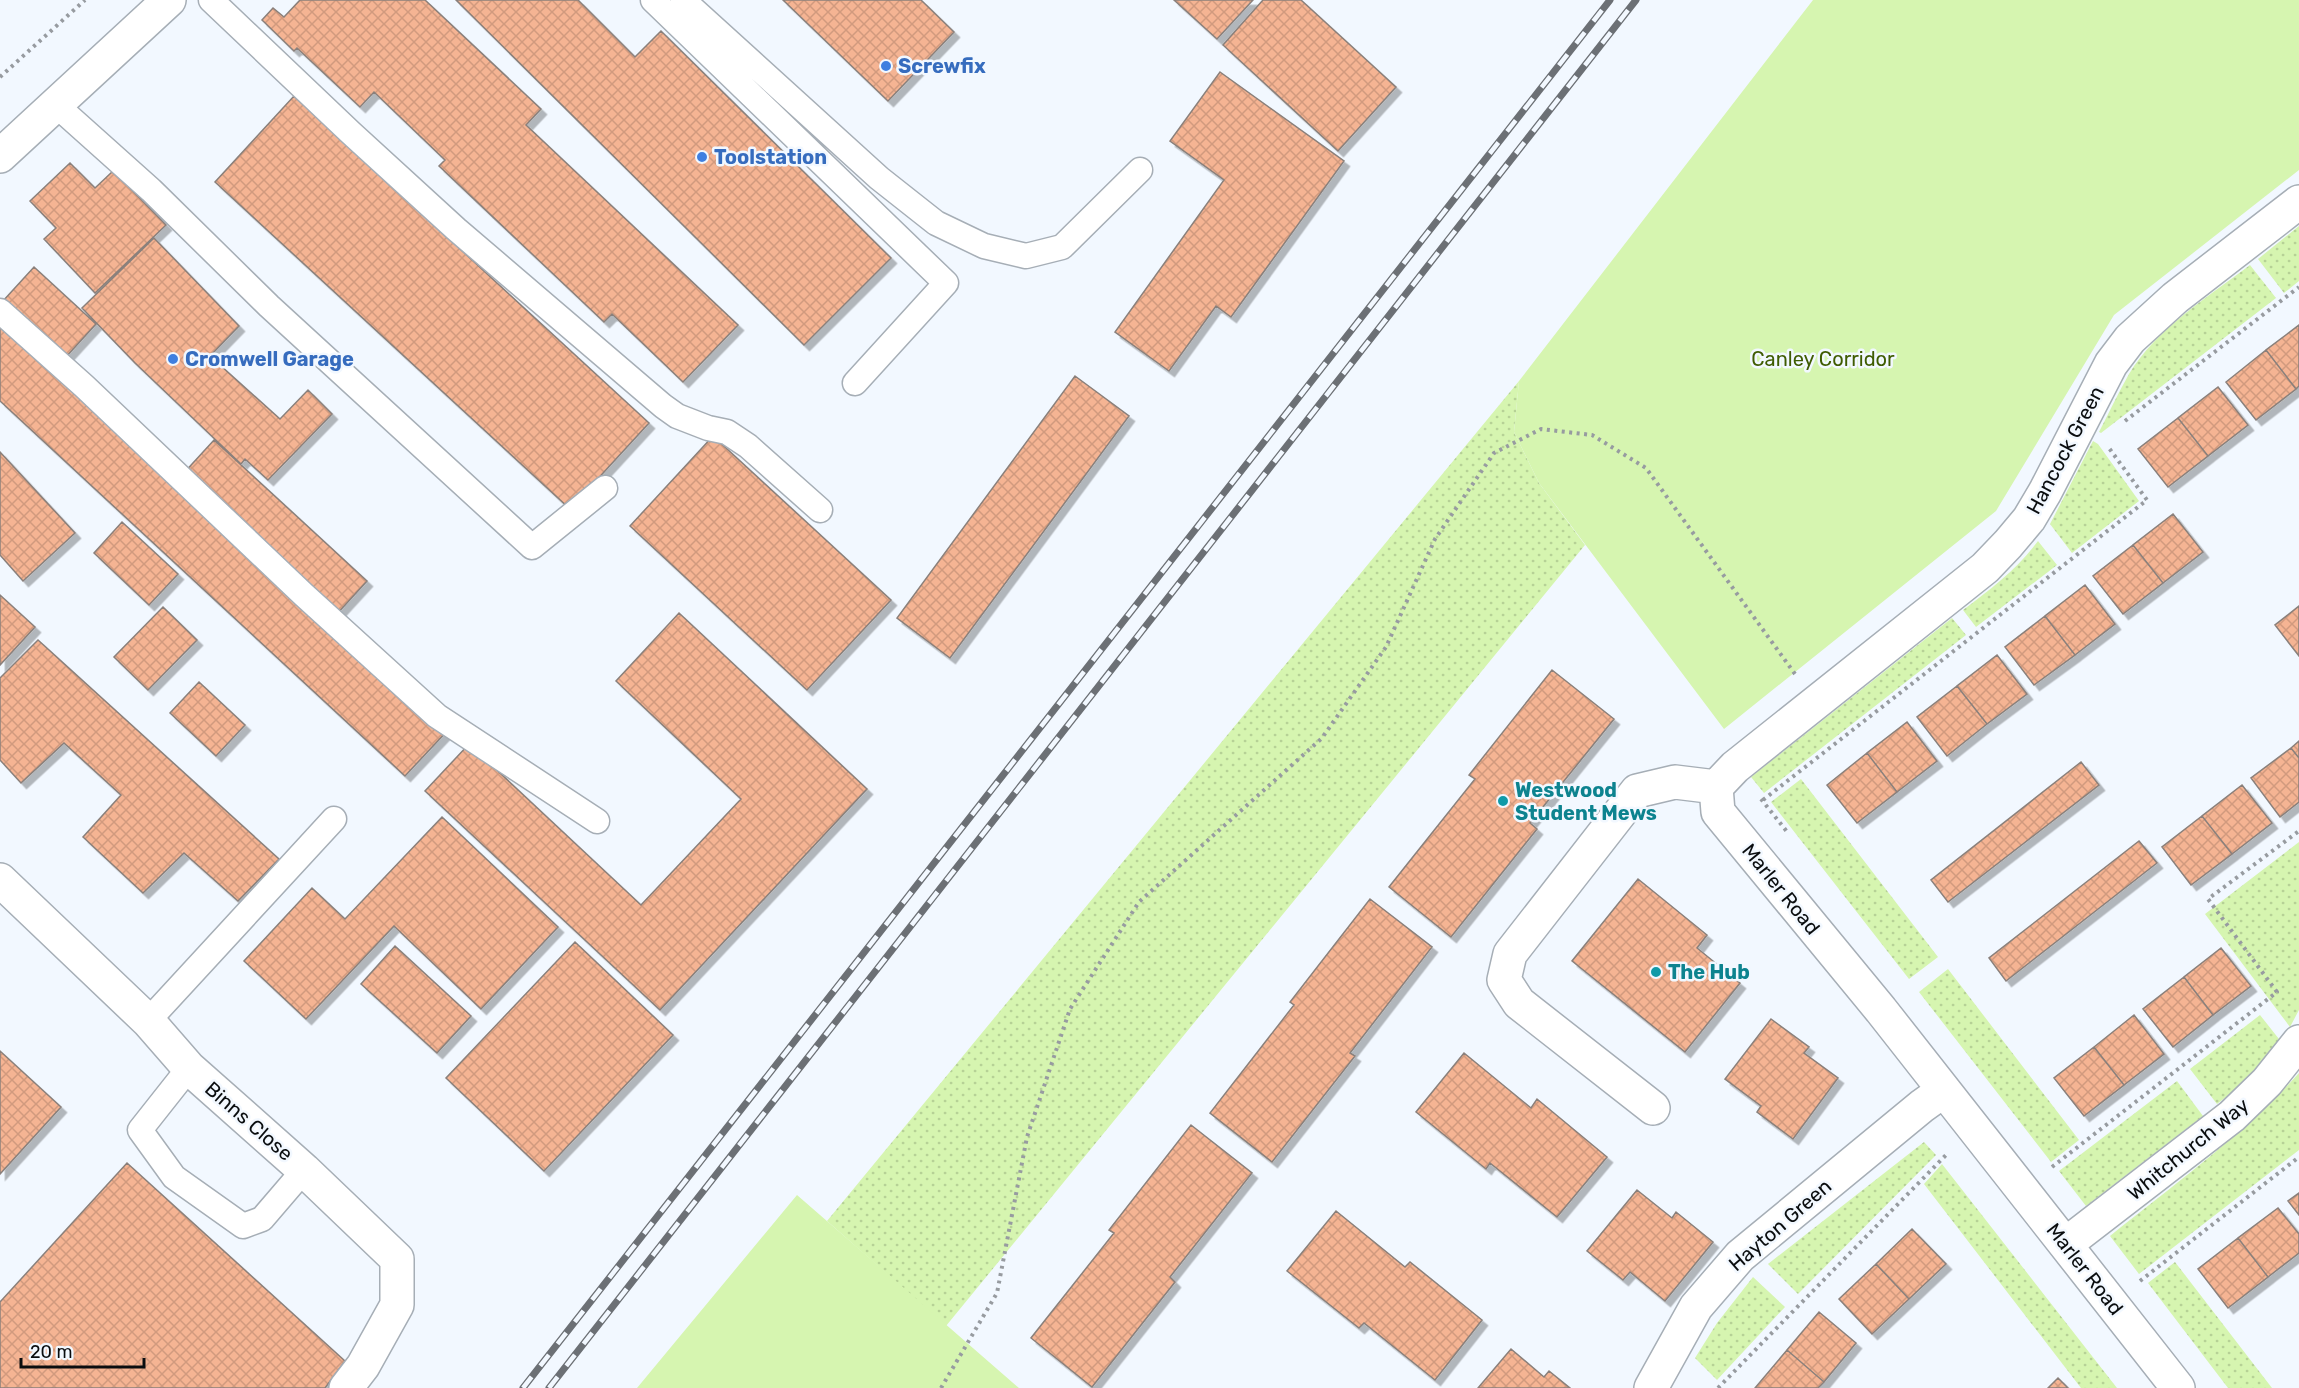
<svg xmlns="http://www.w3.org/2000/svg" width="2299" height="1388" font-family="Rubik,sans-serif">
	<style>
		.grass { fill: url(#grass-dots) }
		.park { fill: #d6f5b0 }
		.building { fill: url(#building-cross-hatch); stroke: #8a807b; stroke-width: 1.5; filter: url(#shadow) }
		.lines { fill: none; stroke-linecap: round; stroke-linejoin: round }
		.lane-casing { stroke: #a6aeb6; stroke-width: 27 }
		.street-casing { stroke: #a6aeb6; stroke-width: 36 }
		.secondary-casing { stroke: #a6aeb6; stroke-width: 36 }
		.path { stroke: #979ba0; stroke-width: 4; stroke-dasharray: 3 4.5; stroke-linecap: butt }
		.lane { stroke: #fff; stroke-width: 24 }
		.street { stroke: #fff; stroke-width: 33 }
		.secondary { stroke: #fff; stroke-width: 33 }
		.rail-casing { stroke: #6c7075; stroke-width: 7 }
		.rail { stroke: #f2f8ff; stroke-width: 4.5; stroke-dasharray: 14; stroke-linecap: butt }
		.shop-dot { fill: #3f7fe0; stroke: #f2f8ff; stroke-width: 2 }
		.culture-dot { fill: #0f9aa8; stroke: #f2f8ff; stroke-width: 2 }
		.labels { text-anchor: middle; stroke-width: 5; stroke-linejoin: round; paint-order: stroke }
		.shop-label { font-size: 20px; font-weight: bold; fill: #366cbe; stroke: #f2f8ff; text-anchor: start }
		.park-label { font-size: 20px; fill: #3f5c02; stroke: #f2f8ff }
		.street-label { font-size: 20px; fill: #0a0d0f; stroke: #f2f8ff }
		.culture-label { font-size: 20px; font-weight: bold; fill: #0d838f; stroke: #f2f8ff; text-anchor: start }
	</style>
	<defs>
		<pattern id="grass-dots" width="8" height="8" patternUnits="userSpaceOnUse" patternTransform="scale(1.5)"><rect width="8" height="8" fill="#d6f5b0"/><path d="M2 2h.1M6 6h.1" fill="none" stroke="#b6d196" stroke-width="1.8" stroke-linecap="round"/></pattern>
		<pattern id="building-cross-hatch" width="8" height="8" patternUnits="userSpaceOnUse" patternTransform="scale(1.5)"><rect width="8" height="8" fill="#f5b493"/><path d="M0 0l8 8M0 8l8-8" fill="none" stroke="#d19a7e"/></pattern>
		<filter id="shadow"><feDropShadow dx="5.5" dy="5.5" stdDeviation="0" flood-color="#0004"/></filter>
	</defs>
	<rect width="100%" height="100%" fill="#f2f8ff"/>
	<!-- grass -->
	<path class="grass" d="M2299 226V281L2284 293 2258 259Z
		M2250 265 2276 298 2101 433 2099 432C2109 413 2118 393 2129 374 2157 328 2208 297 2250 265Z
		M1519 381 1514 432 1539 483 1585 545 946 1326 827 1221Z
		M2093 441 2098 444 2139 501 2072 553 2050 524Z
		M2038 541 2057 565 1976 627 1963 610C1991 589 2017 569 2038 541Z
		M1952 618 1966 635 1764 793 1751 777Z
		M1801 779 1938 957 1909 979 1771 802Z
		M2299 842V1010L2290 1027 2205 914Z
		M1948 969 2079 1140 2051 1162 1919 992Z
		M2260 1015 2279 1039C2264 1067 2242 1085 2217 1104L2190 1069Z
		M2299 1073V1150L2139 1274 2110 1236C2175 1184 2243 1135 2299 1073Z
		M2177 1081 2203 1116 2086 1206 2059 1171Z
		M1924 1142 1936 1155 1798 1294 1768 1264Z
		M1942 1164 2117 1388H2081L1924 1184Z
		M2175 1262 2272 1388H2228L2148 1283Z
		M1753 1277 1785 1307 1717 1380 1695 1358 1717 1323Z"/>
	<!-- park -->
	<path class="park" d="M1813 0H2299V170L2114 315 1996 511 1724 729 1539 483 1514 432 1519 381Z
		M797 1195 1019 1388H637Z"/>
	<!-- building -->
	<path class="building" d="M300 0H425L541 109 526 125 738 325 683 382 612 314 604 322 439 166 445 160 374 92 360 107 297 48 294 51 262 20 273 8 284 17Z
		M456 0H578L635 57 661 31 891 258 804 345Z
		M783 0H921L954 32 888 101Z
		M1174 0H1253L1217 39Z
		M1263 0H1301L1396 87 1338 151 1223 45Z
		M1220 72 1344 161 1231 317 1216 306 1169 371 1115 332 1224 180 1170 141Z
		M294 96 649 423 570 509 215 182Z
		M130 155 145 171 129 187 166 225 95 293 44 239 56 228 30 201 70 163 95 188Z
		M154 238 239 326 210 356 280 419 308 390 332 414 268 480 245 459 241 464 135 363 82 308Z
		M34 267 96 324 65 358 3 301Z
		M0 321 448 730 405 776 0 401Z
		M2299 325V386L2296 389 2266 350Z
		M2266 350 2296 389 2256 420 2226 382Z
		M1075 376 1129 416 950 658 897 618Z
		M2218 387 2248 425 2208 456 2178 418Z
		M2178 418 2208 456 2168 487 2138 449Z
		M713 436 891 600 807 690 630 526Z
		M214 440 367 581 335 616 182 475Z
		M0 452 75 533 23 581 0 555Z
		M2173 514 2203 552 2163 583 2133 545Z
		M122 522 178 574 149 605 94 553Z
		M2133 545 2163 583 2123 614 2093 576Z
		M2085 585 2115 624 2075 655 2045 616Z
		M0 595 35 627 0 665Z
		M2299 606V656L2275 625Z
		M163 607 197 640 148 690 114 657Z
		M679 613 867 789 660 1010 425 791 469 744 641 905 741 799 616 681Z
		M2045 616 2075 655 2034 685 2005 647Z
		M38 640 279 859 238 901 184 853 143 893 83 837 121 795 64 743 21 783 0 760V678Z
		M1997 655 2027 694 1987 724 1957 686Z
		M1552 670 1614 719 1530 823 1537 829 1451 937 1389 887 1475 779 1469 775Z
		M199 682 245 725 216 756 170 713Z
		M1957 686 1987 724 1947 756 1917 717Z
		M1907 722 1937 761 1897 792 1867 753Z
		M2299 741V758L2291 748Z
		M2291 748 2299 758V802L2280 817 2251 778Z
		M1867 753 1897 792 1857 823 1827 785Z
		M2081 762 2099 785 1948 902 1931 880Z
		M2242 785 2272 823 2232 854 2202 816Z
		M2202 816 2232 854 2191 885 2162 847Z
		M442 817 558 927 481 1009 394 926 306 1019 244 961 312 888 345 919Z
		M2139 841 2157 863 2006 981 1989 958Z
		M1638 879 1707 935 1697 948 1740 983 1685 1052 1572 961Z
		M1370 899 1432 947 1350 1053 1355 1056 1272 1162 1210 1113 1294 1005 1290 1002Z
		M575 942 673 1035 544 1171 446 1078Z
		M395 946 471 1016 437 1053 361 984Z
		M2221 948 2251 986 2213 1015 2184 977Z
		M2184 977 2213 1015 2173 1047 2143 1009Z
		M2134 1015 2164 1054 2124 1085 2094 1047Z
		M1771 1019 1809 1047 1804 1053 1838 1078 1793 1139 1757 1112 1761 1106 1725 1079Z
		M2094 1047 2124 1085 2084 1116 2054 1078Z
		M0 1051 61 1107 0 1174Z
		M1464 1053 1531 1108 1537 1099 1607 1157 1557 1217 1490 1163 1486 1169 1416 1112Z
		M1191 1125 1252 1173 1170 1277 1175 1282 1092 1387 1031 1338 1114 1233 1109 1230Z
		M127 1163 345 1361 325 1388H0V1302Z
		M1637 1190 1672 1218 1676 1212 1713 1242 1665 1301 1630 1272 1623 1280 1587 1251Z
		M2299 1193V1215L2288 1201Z
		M2278 1208 2299 1234V1253L2268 1277 2238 1238Z
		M1336 1211 1405 1267 1410 1262 1482 1320 1435 1380 1364 1323 1359 1328 1287 1271Z
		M1912 1229 1946 1264 1909 1299 1876 1264Z
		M2238 1238 2268 1277 2228 1308 2198 1269Z
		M1876 1264 1909 1299 1872 1334 1839 1299Z
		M1819 1312 1856 1343 1824 1382 1787 1350Z
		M1511 1349 1544 1377 1549 1371 1570 1388H1478Z
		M1787 1350 1824 1382 1818 1388H1755Z
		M2058 1378 2068 1388H2048Z"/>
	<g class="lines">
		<defs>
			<path id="lane" d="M211 0 351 133 456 229 663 406 677 416 708 428 727 432 748 446 820 510
				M653 0 946 283 855 383
				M683 0 879 178 936 223 984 246 1026 256 1062 247 1140 170
				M56 105 151 190 269 306 532 547 605 488
				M0 311 84 386 304 595 437 716 597 821
				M148 1021 334 819
				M189 1068 140 1130 174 1177 243 1226 262 1219 304 1170"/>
			<path id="street" d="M1716 787 1735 767 1985 568 2008 544 2029 519 2045 492 2111 364 2130 339 2175 298 2299 202
				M1716 787 1718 812 1881 1010 2178 1388
				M0 880 148 1021 189 1068 304 1170 397 1259V1305L363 1366 346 1388
				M1653 1108 1519 1003 1504 980 1510 954 1637 791 1675 782 1716 787
				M2066 1244 2232 1116 2267 1082 2299 1042
				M1651 1388 1696 1307 1740 1256 1922 1106 1943 1091"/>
			<path id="secondary" d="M0 156 169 0"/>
		</defs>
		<!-- lane casing -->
		<use href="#lane" class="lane-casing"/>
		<!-- street casing -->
		<use href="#street" class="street-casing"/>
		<!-- secondary casing -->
		<use href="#secondary" class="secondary-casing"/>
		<!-- path -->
		<path class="path" d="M0 77 85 0
			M2125 421 2299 287
			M1761 799 1788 833
			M1763 800 2147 500 2109 448
			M2052 1167 2277 992 2208 899 2299 831
			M2140 1281 2299 1157
			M941 1388 997 1293 1027 1137 1070 1009 1139 902 1322 738 1386 647 1435 539 1494 453 1541 429 1592 435 1646 468 1795 674
			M1718 1388 1946 1155"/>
		<!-- lane -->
		<use href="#lane" class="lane"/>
		<!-- street -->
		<use href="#street" class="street"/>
		<!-- secondary -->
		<use href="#secondary" class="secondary"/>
		<defs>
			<path id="rail" d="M523 1388 1610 0
				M549 1388 1636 0"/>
		</defs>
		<!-- rail casing -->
		<use href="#rail" class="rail-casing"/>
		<!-- rail -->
		<use href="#rail" class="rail"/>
	</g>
	<!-- markers -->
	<g class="shop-dot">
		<circle cx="886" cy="66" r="6"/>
		<circle cx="702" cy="157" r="6"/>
		<circle cx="173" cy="359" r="6"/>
	</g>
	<g class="culture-dot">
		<circle cx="1503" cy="801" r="6"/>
		<circle cx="1656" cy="972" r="6"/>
	</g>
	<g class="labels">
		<!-- shop labels -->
		<g class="shop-label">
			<text x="898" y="73">Screwfix</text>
			<text x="714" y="164">Toolstation</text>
			<text x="185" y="366">Cromwell Garage</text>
		</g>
		<!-- park labels -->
		<g class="park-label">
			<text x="1823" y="366">Canley Corridor</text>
		</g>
		<!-- street labels -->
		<g class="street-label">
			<text transform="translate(2065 450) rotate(-62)" y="7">Hancock Green</text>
			<text transform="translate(1781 889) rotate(51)" y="7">Marler Road</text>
			<text transform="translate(249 1121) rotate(41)" y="7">Binns Close</text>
			<text transform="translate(2188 1149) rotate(-39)" y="7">Whitchurch Way</text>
			<text transform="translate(1780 1225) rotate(-41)" y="7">Hayton Green</text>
			<text transform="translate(2085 1269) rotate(52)" y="7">Marler Road</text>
		</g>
		<!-- culture labels -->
		<g class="culture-label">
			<text x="1515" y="797">Westwood<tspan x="1515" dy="23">Student Mews</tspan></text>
			<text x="1668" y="979">The Hub</text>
		</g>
	</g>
	<!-- scale -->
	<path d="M21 1358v9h123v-9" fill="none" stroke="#0a0d0f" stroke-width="3"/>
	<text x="30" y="1358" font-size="18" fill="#0a0d0f" stroke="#f2f8ff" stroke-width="4.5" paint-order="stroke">20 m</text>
</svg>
